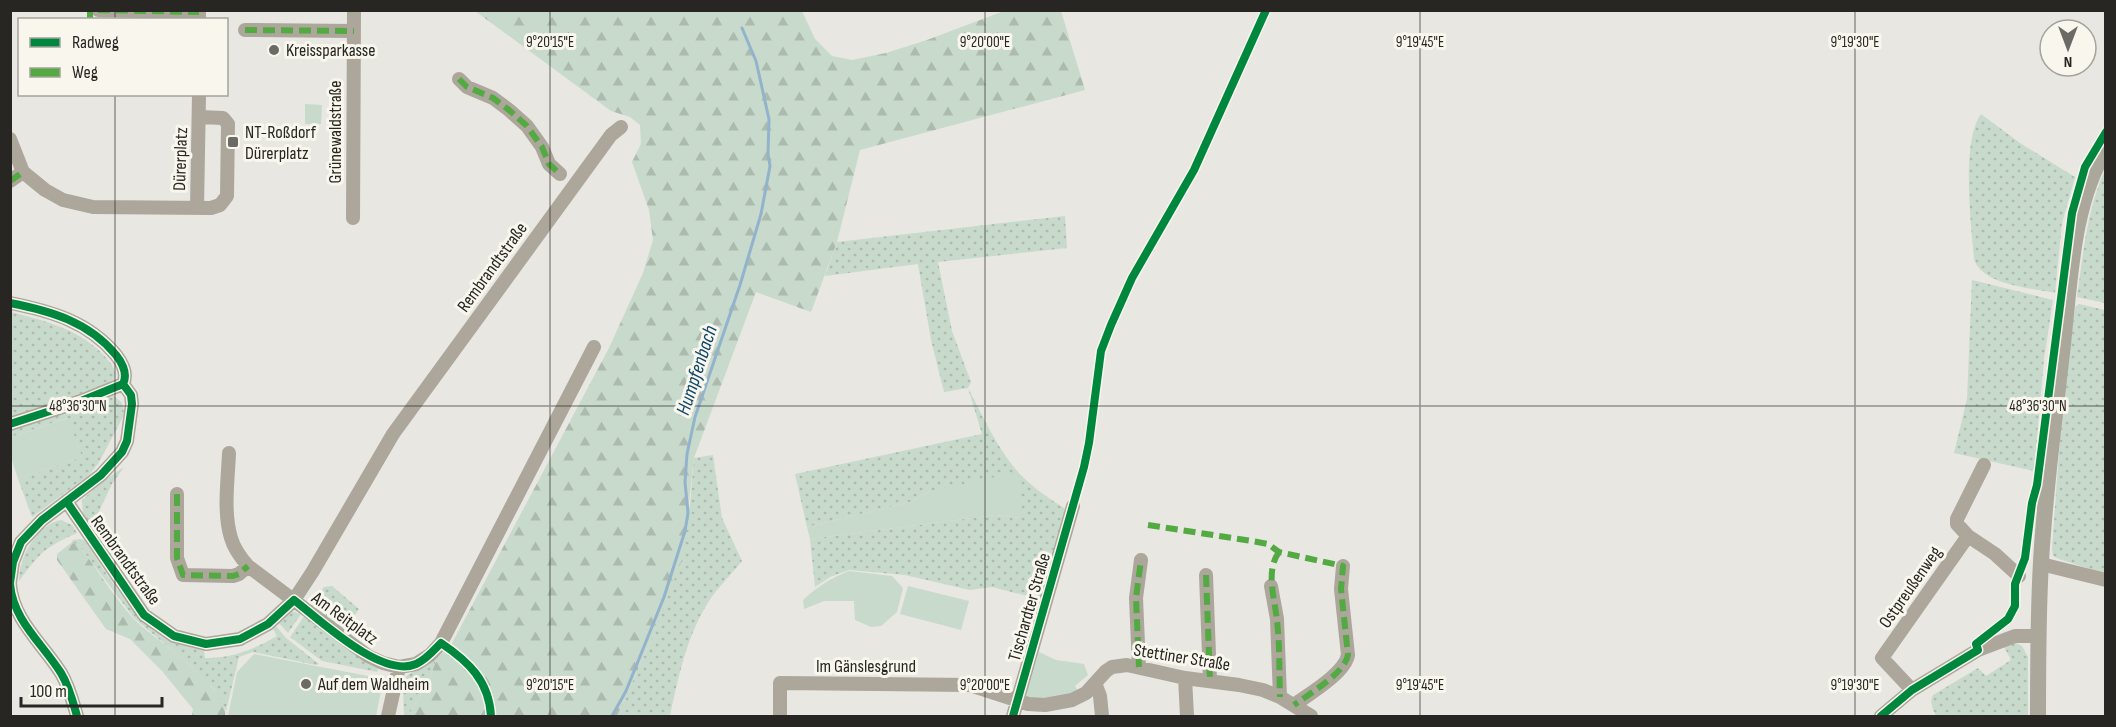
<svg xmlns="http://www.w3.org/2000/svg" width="2116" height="727" font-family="'Sofia Sans Condensed',sans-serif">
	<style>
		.grass { fill: url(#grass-dots) }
		.forest { fill: url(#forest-firs) }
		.green { fill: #c8dacb }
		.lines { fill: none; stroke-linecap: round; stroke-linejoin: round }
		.stream { stroke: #93b3cc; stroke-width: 3 }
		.minor { stroke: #aca69b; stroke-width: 14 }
		.major { stroke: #aca79b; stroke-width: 16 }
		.quiet { stroke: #53aa43; stroke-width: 6; stroke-dasharray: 12 6; stroke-linecap: butt }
		.cycleway-casing { stroke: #f8f6ed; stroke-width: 11 }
		.cycleway { stroke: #00873e; stroke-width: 8 }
		.ticks { fill: none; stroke: #272622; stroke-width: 1.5; stroke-opacity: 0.45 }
		.poi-dot { fill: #6b6a65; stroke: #f8f6ed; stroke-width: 2 }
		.labels { text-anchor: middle; stroke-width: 6; stroke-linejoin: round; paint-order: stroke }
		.poi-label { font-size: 18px; fill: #272622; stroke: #f8f6ed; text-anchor: start }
		.street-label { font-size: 18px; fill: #272622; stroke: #f8f6ed }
		.water-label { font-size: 20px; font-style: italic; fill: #0e476b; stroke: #f8f6ed }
		.ticks-label { font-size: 15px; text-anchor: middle; fill: #272622; stroke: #f8f6ed; stroke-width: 6; stroke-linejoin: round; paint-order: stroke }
	</style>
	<defs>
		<pattern id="grass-dots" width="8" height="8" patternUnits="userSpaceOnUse" patternTransform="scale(1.5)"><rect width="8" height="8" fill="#c8dacb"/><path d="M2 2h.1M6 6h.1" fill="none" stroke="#acbbae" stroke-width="1.8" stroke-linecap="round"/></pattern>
		<pattern id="forest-firs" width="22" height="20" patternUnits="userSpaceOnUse" patternTransform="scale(1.5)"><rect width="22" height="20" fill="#c8dacb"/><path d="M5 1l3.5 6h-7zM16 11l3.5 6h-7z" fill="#acbbae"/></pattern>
	</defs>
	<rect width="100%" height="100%" fill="#e8e7e2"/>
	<!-- grass -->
	<path class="grass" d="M1981 114 2020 143 2075 177 2062 223 2055 293C2031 288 1982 285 1974 259 1971 224 1961 142 1981 114Z
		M2105 170 2106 303H2105L2077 297C2083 255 2087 209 2105 170Z
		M1065 216 1067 248 938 262 952 331 971 382 968 388C983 416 997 449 1019 473 1033 488 1050 499 1067 510L1043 600 992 587 970 590 905 575 849 570 830 577 815 587 810 539 995 515 1021 518 931 491 910 502 807 527 795 474 982 434 968 388 944 392 931 340 918 264 825 276 837 242Z
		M1972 280 2053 300 2044 359 2034 471 1954 453 1967 399Z
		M2079 304 2105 310V574L2059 559 2053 556 2052 549 2061 423 2075 307Z
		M11 312C46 321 83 330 107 359 114 367 119 374 111 383L11 418Z
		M114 396C123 403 125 406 123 417L98 464 88 476 32 517 18 479 82 457 67 418 11 437 10 430Z
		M713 455 722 518 742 561C731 575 718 587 709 601 687 635 678 678 670 716H617L651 641 690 505 694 458Z
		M124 467 112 484 92 526 83 515 82 500 103 481Z
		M61 520 72 525 77 533C45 547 40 553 19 581 19 557 36 525 61 520Z
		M80 539 84 540C117 587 142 642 204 650L205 658C232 658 253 650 277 636L273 629 276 626 286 638 319 664 316 665 253 652 239 657 226 711 214 689 192 667 134 618 78 544 71 543 73 540Z
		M332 586 359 609 347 627 341 628 312 606 324 587Z
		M292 611 301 614 288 633 279 623Z
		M305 615 379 667 377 672 322 661 290 637Z
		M2014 642 2022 646 2028 657V716H1936C1933 709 1929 703 1933 695L1978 668 1986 676 2011 660 2002 643Z
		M437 657 429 681 408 716H404C403 668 397 683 437 657Z"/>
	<!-- forest -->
	<path class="forest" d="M475 11H802L815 39 832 56 852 60 886 53 927 40 1004 11H1061L1085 90 860 150 837 242 811 312 756 292 694 458 683 557 651 641 617 716H408L429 681 437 657 451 645 609 348 643 273 653 240 649 210 632 162 641 144 640 125 630 117 611 111Z
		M71 543 78 544C96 567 113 596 133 618 152 638 230 687 225 716H192L193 709 162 671 130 639 106 629 57 560V554Z"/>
	<!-- green -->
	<path class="green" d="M305 104 322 105 321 124H305Z
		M68 418 82 457 18 479 11 457V437Z
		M1018 472 1022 518 995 515 810 539 807 527 910 502 931 491Z
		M849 571 892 576 903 588 897 612 881 626 871 627 855 620 854 601H824L804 609 803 600C817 587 831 578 849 571Z
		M908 586 969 601 961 630 900 614Z
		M1039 652 1056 660 1084 664 1088 675 1075 686 1077 690C1062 700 1043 699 1025 698Z
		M254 654 373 677 381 691 376 716H228L237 672Z"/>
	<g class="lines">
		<!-- stream -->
		<path class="stream" d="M612 716 626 691 664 597 685 531 688 513 685 482 687 454 695 417 740 285 761 214 770 166 768 154 769 119 756 61 742 28"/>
		<!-- minor -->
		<path class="minor" d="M98 10 199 12V20
			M245 30 354 31
			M459 79 467 87 493 98 509 110 527 126 542 147 549 164 560 174
			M10 139 23 172 45 190 63 200 93 207 211 208 220 205 227 196 228 124 223 118 200 117
			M10 181 23 172
			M197 208 199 94
			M353 218 354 10
			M10 303C51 311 89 322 116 355 123 364 128 374 123 384
			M10 424 81 401 123 384
			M229 453C228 480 223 512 231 538 234 549 241 558 248 566L368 656 383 663 399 667 416 664 430 655 441 643 594 347
			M177 494V558L183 575 233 576 239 574 248 566
			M67 502 144 615 174 636 206 644 240 639 268 624 294 600 313 571 393 434 611 135 621 127
			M1968 536 1957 524V519L1984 465
			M2041 564 2106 580
			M1206 575 1210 681
			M10 583 13 562 21 542 42 520 101 475 122 452 127 441 132 404 131 395 123 384
			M10 584C13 620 42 643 61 673 69 686 73 702 77 716
			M1271 586 1277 619 1280 697
			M1139 667 1136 598 1141 560
			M1185 678 1187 716
			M1095 683 1100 696 1102 716
			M1912 690 1882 658 1968 536 1995 554 2019 576
			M1294 705C1309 694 1345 673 1348 655L1341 589 1343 566
			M388 716 399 667
			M780 716V683L970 685 1028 704 1045 705 1072 700 1086 693 1106 671 1112 667 1127 665 1185 678 1239 685 1263 690 1280 697 1311 716
			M1013 716 1073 506
			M1881 716 1912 690 1978 650 2015 636H2038"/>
		<!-- major -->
		<path class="major" d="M2038 716C2038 665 2038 613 2041 562 2045 489 2055 416 2063 344 2070 282 2072 203 2106 149"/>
		<!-- quiet -->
		<path class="quiet" d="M90 10V20
			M98 10 199 12
			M245 30 354 31
			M459 79 467 87 493 98 509 110 527 126 542 147 549 164 560 174
			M10 181 23 172
			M177 494V558L183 575 233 576 239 574 248 566
			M1148 525 1252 541 1268 544 1279 552 1343 566 1341 589 1348 655C1345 673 1309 694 1294 705
			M1279 552C1265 571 1275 599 1277 621 1280 646 1279 672 1280 697
			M1206 575 1210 681
			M1139 667 1136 598 1141 560"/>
		<defs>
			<path id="cycleway" d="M10 303C51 311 89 322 116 355 123 364 128 374 123 384
				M10 424 81 401 123 384
				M67 502 144 615 174 636 206 644 240 639 268 624 294 600C320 620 382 679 416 664 426 660 434 650 441 643 469 662 489 681 491 716
				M10 583 13 562 21 542 42 520 101 475 122 452 127 441 132 404 131 395 123 384
				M10 584C13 620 42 643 61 673 69 686 73 702 77 716
				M1013 716 1084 467 1089 443 1101 351 1111 325 1132 278 1194 170 1266 10
				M1881 716 1912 690 1978 650 1976 644 2008 619 2015 606V584L2025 558 2032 503 2037 485 2072 213 2085 167 2106 132"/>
		</defs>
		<!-- cycleway casing -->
		<use href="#cycleway" class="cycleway-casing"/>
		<!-- cycleway -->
		<use href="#cycleway" class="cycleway"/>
	</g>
	<!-- ticks -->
	<path class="ticks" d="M115 10V20M550 10V716M985 10V716M1420 10V716M1855 10V716M115 94V716M10 406H2106"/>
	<!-- markers -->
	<g class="poi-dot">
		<circle cx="274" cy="50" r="6"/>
		<rect x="227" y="136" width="12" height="12" rx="3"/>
		<circle cx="306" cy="684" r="6"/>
	</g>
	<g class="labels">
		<!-- poi labels -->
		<g class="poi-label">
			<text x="286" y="56">Kreissparkasse</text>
			<text x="245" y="138">NT-Roßdorf<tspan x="245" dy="21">Dürerplatz</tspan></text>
			<text x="318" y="690">Auf dem Waldheim</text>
		</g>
		<!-- street labels -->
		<g class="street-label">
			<text transform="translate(335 132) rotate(-90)" y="6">Grünewaldstraße</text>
			<text transform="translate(180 159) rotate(-88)" y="6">Dürerplatz</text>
			<text transform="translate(492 267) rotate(-54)" y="6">Rembrandtstraße</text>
			<text transform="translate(126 560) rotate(54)" y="6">Rembrandtstraße</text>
			<text transform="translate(1910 587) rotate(-55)" y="6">Ostpreußenweg</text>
			<text transform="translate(1029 607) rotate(-74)" y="6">Tischardter Straße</text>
			<text transform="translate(345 618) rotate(36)" y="6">Am Reitplatz</text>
			<text transform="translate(1182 657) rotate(9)" y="6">Stettiner Straße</text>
			<text x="866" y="672">Im Gänslesgrund</text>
		</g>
		<!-- water labels -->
		<g class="water-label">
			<text transform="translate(696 370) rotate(-72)" y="7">Humpfenbach</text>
		</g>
	</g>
	<g class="ticks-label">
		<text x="550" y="47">9°20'15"E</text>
		<text x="985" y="47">9°20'00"E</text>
		<text x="1420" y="47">9°19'45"E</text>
		<text x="1855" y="47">9°19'30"E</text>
		<text x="2038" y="411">48°36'30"N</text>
		<text x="78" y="411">48°36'30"N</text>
		<text x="550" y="690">9°20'15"E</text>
		<text x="985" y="690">9°20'00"E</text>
		<text x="1420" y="690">9°19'45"E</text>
		<text x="1855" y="690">9°19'30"E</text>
	</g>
	<!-- border -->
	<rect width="2116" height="727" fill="none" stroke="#272622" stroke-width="24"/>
	<!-- legend -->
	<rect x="18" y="18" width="210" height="78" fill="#f8f6ed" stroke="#a4a39c" stroke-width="1.5"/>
	<rect x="30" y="38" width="30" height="9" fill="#00873e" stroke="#a4a39c" stroke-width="1.5"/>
	<text x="72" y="48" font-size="18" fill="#272622">Radweg</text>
	<rect x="30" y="68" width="30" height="9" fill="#53aa43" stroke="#a4a39c" stroke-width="1.5"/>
	<text x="72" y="78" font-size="18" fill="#272622">Weg</text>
	<!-- north arrow -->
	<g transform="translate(2068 48) rotate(180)"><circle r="28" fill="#f8f6ed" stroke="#a4a39c" stroke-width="1.5"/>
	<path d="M0-4.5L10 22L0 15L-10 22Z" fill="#6b6a65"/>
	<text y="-9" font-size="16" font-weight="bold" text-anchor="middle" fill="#272622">N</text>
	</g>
	<!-- scale -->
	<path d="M21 697v9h141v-9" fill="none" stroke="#272622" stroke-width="3"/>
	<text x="30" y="697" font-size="18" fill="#272622" stroke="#f8f6ed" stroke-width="4.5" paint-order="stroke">100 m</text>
</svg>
